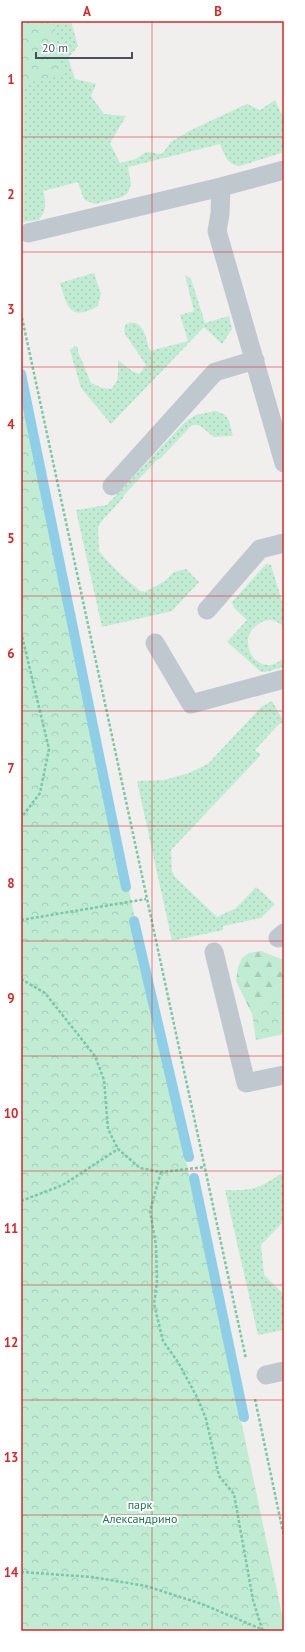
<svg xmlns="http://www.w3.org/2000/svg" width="305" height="1652" font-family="'PT Sans',sans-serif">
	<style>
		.grass { fill: url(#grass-dots) }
		.forest { fill: url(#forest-firs) }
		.park { fill: url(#park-crowns) }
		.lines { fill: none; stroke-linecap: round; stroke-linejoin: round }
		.stream { stroke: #8ecfe7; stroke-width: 10 }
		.path { stroke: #79c8a6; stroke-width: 2.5; stroke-dasharray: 3 2; stroke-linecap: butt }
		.service { stroke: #bfc8cf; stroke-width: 19 }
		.grid { fill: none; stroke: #d62828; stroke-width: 1; stroke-opacity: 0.55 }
		.labels { text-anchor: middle; stroke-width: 4; stroke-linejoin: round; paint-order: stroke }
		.park-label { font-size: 12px; fill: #1c784f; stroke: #fff }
		.neatline { fill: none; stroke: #d62828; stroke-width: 1.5 }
		.grid-label { font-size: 13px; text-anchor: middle; font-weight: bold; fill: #d62828 }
	</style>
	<defs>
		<pattern id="grass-dots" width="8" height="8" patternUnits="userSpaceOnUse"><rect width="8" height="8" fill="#bfecd3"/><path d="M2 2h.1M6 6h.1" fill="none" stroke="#a6ccb7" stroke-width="1.8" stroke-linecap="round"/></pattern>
		<pattern id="forest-firs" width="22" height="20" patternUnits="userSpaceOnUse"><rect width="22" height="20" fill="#bfecd3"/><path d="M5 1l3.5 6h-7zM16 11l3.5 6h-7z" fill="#a6ccb7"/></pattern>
		<pattern id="park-crowns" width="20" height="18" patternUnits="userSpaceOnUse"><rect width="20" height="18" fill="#bfecd3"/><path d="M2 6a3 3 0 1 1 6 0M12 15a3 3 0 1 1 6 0" fill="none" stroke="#a6ccb7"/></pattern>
	</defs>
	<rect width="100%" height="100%" fill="#f1eeee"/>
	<!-- grass -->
	<path class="grass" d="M51 21H71L78 46 68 58 75 79 96 84 91 96 104 114 126 116 110 143 120 163 136 159 146 152 162 154 171 142 189 131 247 104 260 110 275 100 284 119V152L240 166C226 164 225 155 220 144L128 167 131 184 128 193 122 197 95 204 85 200 83 197 78 182 43 191C46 203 47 210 39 220L21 222V84L63 74Z
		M94 273 101 294 98 306C70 322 67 307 60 283Z
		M185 275 191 279 205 323 229 316 232 329 222 344 204 327 111 424 81 388 70 350 75 346 78 347V352L91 383 102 388 111 389C120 381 118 371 118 360L132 371 139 374 146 365 125 334 124 328 126 324C144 317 146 339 150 351L188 341 180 315 194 311Z
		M215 411C231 415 229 422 233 436L214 437C206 432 200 421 191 426L160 459 157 460 124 495 123 498 101 522 98 528 99 551 103 556 120 574 140 591 145 592 165 581 174 572 186 569 199 582 172 611 102 627 76 510 107 505 186 421 196 415Z
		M266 564 271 565 284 608V627C279 622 271 618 264 621 228 636 260 684 284 657V667L265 672H261L227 642 247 620 234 608 232 602Z
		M272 701 284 722 279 724 255 750 261 755 171 850 172 871 175 877 217 917 236 908 256 887 275 904 261 918 223 926V930L172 941 137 781 164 780 189 773 208 764 261 707Z
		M284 1172V1221L261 1245 264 1275 284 1294V1330L258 1335 225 1190C255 1191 259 1188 284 1172Z"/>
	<!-- forest -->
	<path class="forest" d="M261 951 284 960V981L252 1014 236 981 238 967 242 958 249 953Z"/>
	<!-- park -->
	<path class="park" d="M21 21H51L64 75 21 84Z
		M21 379 284 1624V1631H21Z
		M284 981V1034L256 1040 252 1014Z"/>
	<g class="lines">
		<!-- stream -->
		<path class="stream" d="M21 374 126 887
			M134 921 189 1157
			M194 1178 244 1417"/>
		<!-- path -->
		<path class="path" d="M21 313 246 1359
			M21 632 49 749 40 793 21 818
			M21 920 146 899
			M21 979 45 993 95 1056 104 1080 108 1129 118 1149 140 1168 161 1172 205 1167
			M161 1172 150 1211 156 1245 157 1282 154 1304 163 1341 178 1362 198 1399 206 1419 219 1476 234 1494 253 1600 262 1629
			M21 1201 63 1185 118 1149
			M255 1399 284 1537
			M21 1572 92 1577 146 1586 202 1604 266 1631"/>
		<!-- service -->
		<path class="service" d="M221 187 220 214 217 231 284 463
			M28 233 221 187 284 170
			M112 486 215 372 255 360
			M207 610 260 549 284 543
			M155 643 191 704 284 679
			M278 938 284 933
			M214 952 246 1083 284 1075
			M266 1375 284 1371"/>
	</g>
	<!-- grid -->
	<path class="grid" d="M152 21V1631M21 137H284M21 252H284M21 367H284M21 481H284M21 596H284M21 711H284M21 826H284M21 941H284M21 1056H284M21 1171H284M21 1285H284M21 1400H284M21 1515H284"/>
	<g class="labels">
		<!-- park labels -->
		<g class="park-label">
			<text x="140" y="1509">парк<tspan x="140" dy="14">Александрино</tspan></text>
		</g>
	</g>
	<!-- border -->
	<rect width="305" height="1652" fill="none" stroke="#ffffff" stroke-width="44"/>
	<!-- scale -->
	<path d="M36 52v6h96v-6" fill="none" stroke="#47505b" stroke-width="2"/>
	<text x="42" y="52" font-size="12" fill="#47505b" stroke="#ffffff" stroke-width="3" paint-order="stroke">20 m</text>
	<rect x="22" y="22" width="261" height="1608" class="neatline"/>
	<g class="grid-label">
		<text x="87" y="16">A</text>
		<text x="218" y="16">B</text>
		<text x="11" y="84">1</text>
		<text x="11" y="199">2</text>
		<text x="11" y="314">3</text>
		<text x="11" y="429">4</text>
		<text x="11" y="543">5</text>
		<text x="11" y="658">6</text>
		<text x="11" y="773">7</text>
		<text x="11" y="888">8</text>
		<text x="11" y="1003">9</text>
		<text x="11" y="1118">10</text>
		<text x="11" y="1233">11</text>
		<text x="11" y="1347">12</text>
		<text x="11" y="1462">13</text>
		<text x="11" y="1577">14</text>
	</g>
</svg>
